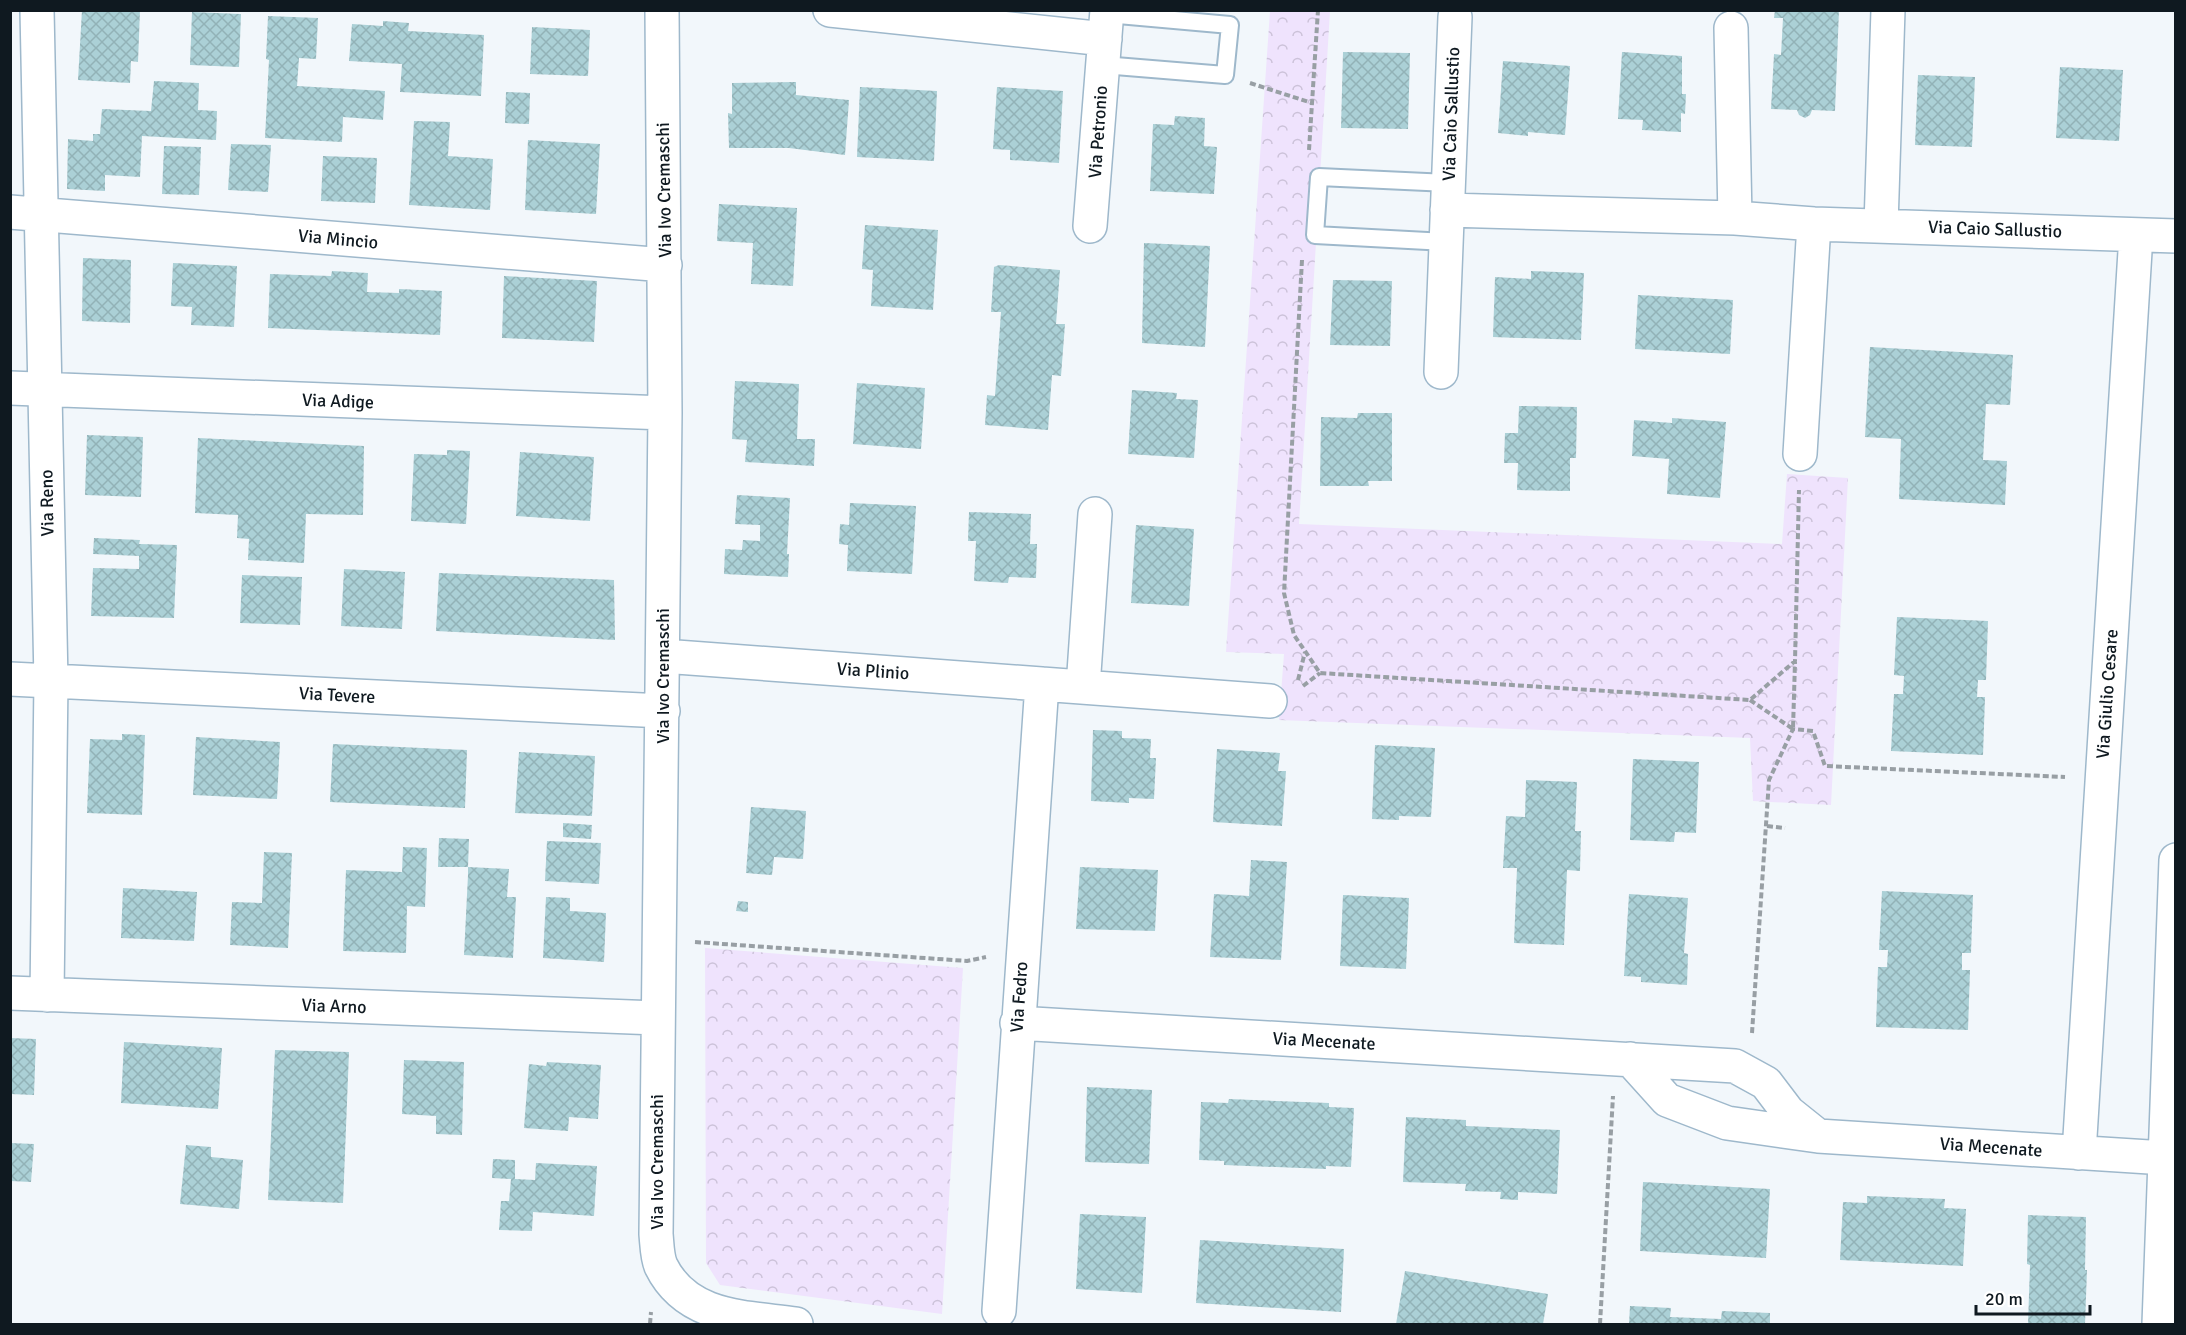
<svg xmlns="http://www.w3.org/2000/svg" width="2186" height="1335" font-family="Signika,sans-serif">
	<style>
		.park { fill: url(#park-crowns) }
		.building { fill: url(#building-cross-hatch) }
		.lines { fill: none; stroke-linecap: round; stroke-linejoin: round }
		.lane-casing { stroke: #9eb8cb; stroke-width: 20 }
		.street-casing { stroke: #9eb8cb; stroke-width: 36 }
		.path { stroke: #989fa4; stroke-width: 4; stroke-dasharray: 6 3; stroke-linecap: butt }
		.lane { stroke: #fff; stroke-width: 16 }
		.street { stroke: #fff; stroke-width: 33 }
		.labels { text-anchor: middle; stroke-width: 5; stroke-linejoin: round; paint-order: stroke }
		.street-label { font-size: 18px; fill: #0f1920; stroke: #fff }
	</style>
	<defs>
		<pattern id="park-crowns" width="20" height="18" patternUnits="userSpaceOnUse" patternTransform="scale(1.5)"><rect width="20" height="18" fill="#efe3fd"/><path d="M2 6a3 3 0 1 1 6 0M12 15a3 3 0 1 1 6 0" fill="none" stroke="#ccc2d9"/></pattern>
		<pattern id="building-cross-hatch" width="8" height="8" patternUnits="userSpaceOnUse" patternTransform="scale(1.5)"><rect width="8" height="8" fill="#abd0d6"/><path d="M0 0l8 8M0 8l8-8" fill="none" stroke="#92b2b7"/></pattern>
	</defs>
	<rect width="100%" height="100%" fill="#f2f7fb"/>
	<!-- park -->
	<path class="park" d="M1270 11H1330L1299 524 1782 544 1787 474 1848 478 1831 805 1753 801 1750 738 1279 720 1284 654 1226 652Z
		M705 948 963 968 942 1314 720 1285 706 1263Z"/>
	<!-- building -->
	<path class="building" d="M82 10H140L138 62 131 61 130 83 78 80Z
		M1775 10H1839L1835 111 1812 110 1810 115 1805 118 1799 115 1797 110 1771 109 1774 54 1781 55 1783 18H1774Z
		M192 12 241 14 239 67 190 65Z
		M268 16 318 18 316 59 299 58 297 86 385 91 383 120 343 117 342 142 265 138 269 60 266 59Z
		M383 21 409 23 408 31 484 35 481 96 400 92 402 64 349 61 352 24 383 26Z
		M532 27 590 30 588 76 530 74Z
		M1343 52 1410 53 1408 129 1341 128Z
		M1622 52 1682 56V94H1686L1685 114 1681 113V132L1642 130 1643 120 1618 119Z
		M1503 61 1570 66 1565 135 1528 132V136L1498 133Z
		M2060 67 2123 70 2119 141 2056 138Z
		M1918 75 1975 77 1972 147 1915 145Z
		M154 81 199 83 198 110 217 111 216 140 142 136 140 177 105 175V191L67 189 68 139 93 141V134H100L102 109 151 111Z
		M796 82V95L849 100 845 155 789 148H729L728 113 732 114V83Z
		M860 87 937 91 934 161 857 157Z
		M997 87 1063 91 1059 163 1010 160V150L993 149Z
		M506 92 530 93 529 124 505 123Z
		M1175 116 1205 118 1204 146 1217 147 1214 194 1150 191 1153 124 1174 125Z
		M414 121 450 122 448 156 493 159 490 210 409 205Z
		M528 140 600 144 596 214 525 210Z
		M231 144 271 145 268 192 228 190Z
		M164 146 201 147 199 195 162 194Z
		M323 156 377 158 375 203 321 201Z
		M719 204 797 208 793 286 751 284 753 243 717 241Z
		M865 225 938 230 933 310 871 306 873 270 862 269Z
		M1144 243 1210 246 1205 347 1142 343Z
		M83 258 131 260 130 323 82 321Z
		M173 263 237 266 234 327 191 325 192 307 171 306Z
		M999 265 1060 270 1056 324H1065L1061 376 1052 375 1048 430 985 425 987 395 995 396 1001 312H991L994 267Z
		M332 271 368 273 367 292 399 293V289L442 291 440 335 268 328 270 274 331 276Z
		M1531 271 1584 273 1581 340 1493 337 1495 277 1531 279Z
		M504 276 597 281 594 342 502 338Z
		M1333 280 1392 281 1390 346 1330 345Z
		M1638 295 1733 300 1730 354 1635 349Z
		M1870 347 2013 355 2010 405 1986 404 1983 460 2007 461 2005 505 1899 499 1901 439 1865 437Z
		M735 381 799 384 797 439H815L814 466 745 462 747 440 732 439Z
		M857 383 925 388 921 449 853 444Z
		M1132 390 1177 393 1176 399 1198 400 1194 458 1128 454Z
		M1519 406 1577 407 1576 458H1570V491L1517 490 1518 463H1504L1505 433H1518Z
		M1358 413H1392V481H1368L1369 486H1320L1321 417 1357 418Z
		M1672 418 1726 422 1720 498 1667 494 1669 459 1632 456 1634 420 1672 423Z
		M87 435 143 437 141 497 85 495Z
		M198 438 364 446 363 515 306 514 304 563 248 560 249 539 237 538 238 515 195 513Z
		M447 450 470 451 466 524 411 521 414 454 447 455Z
		M520 452 594 457 590 521 516 516Z
		M737 495 790 498 787 554H789L788 577 724 574 725 549 742 550 743 540 760 541V525L735 524Z
		M850 503 916 506 912 574 847 571 848 545 839 544 840 524 849 525Z
		M969 512 1031 514 1030 544H1037L1036 578 1009 577 1008 583 974 581 976 541H968Z
		M1136 525 1194 529 1189 606 1131 603Z
		M94 538 140 540 139 544 177 545 174 618 91 616 93 568 139 569V556L93 554Z
		M344 569 405 572 402 629 341 626Z
		M439 573 614 580 615 640 436 631Z
		M242 575 302 577 300 625 240 623Z
		M1897 617 1988 621 1986 680H1978L1977 697H1985L1983 755 1891 751 1894 694H1903L1904 676 1894 675Z
		M1093 730 1122 731V738L1151 739 1150 758H1156L1154 799 1129 798V803L1091 801Z
		M122 734 145 735 142 815 87 813 90 739 122 740Z
		M196 737 280 742 277 799 193 795Z
		M333 744 467 750 465 808 330 802Z
		M1375 745 1435 748 1431 817 1399 816V820L1372 819Z
		M1217 749 1280 753 1278 771H1286L1282 826 1213 822Z
		M519 752 595 756 592 816 515 813Z
		M1633 759 1699 762 1696 833 1675 832 1674 842 1630 840Z
		M1526 780 1577 782 1575 831H1581L1580 871 1567 870 1564 945 1514 943 1517 868H1503L1506 816 1525 817Z
		M751 807 806 811 803 859 774 857 772 875 746 873Z
		M563 823 592 825 591 839 563 837Z
		M439 838 469 839 468 867 509 869 507 897H516L513 958 464 955 468 875V867H438Z
		M547 841 601 843 599 884 545 881Z
		M403 847 427 848 425 907 407 906 406 953 343 951 346 870 402 872Z
		M264 852 292 853 288 948 230 945 232 902 262 903Z
		M1251 860 1287 862 1281 960 1210 957 1214 894 1249 896Z
		M1080 867 1158 870 1155 931 1076 929Z
		M123 888 197 892 194 941 121 938Z
		M1882 891 1973 895 1971 953H1962V970H1970L1968 1030 1876 1027 1878 967H1887L1888 950H1879Z
		M1629 894 1688 898 1684 953 1688 954 1687 985 1641 982V977L1624 976Z
		M1343 895 1409 898 1406 969 1340 966Z
		M546 897 570 898V911L606 913 604 962 543 958Z
		M738 901 748 902V912L736 911Z
		M10 1038 36 1039 34 1095 10 1094Z
		M124 1042 222 1048 218 1109 121 1103Z
		M275 1050 349 1052 343 1203 268 1200Z
		M404 1060 464 1062 462 1135 436 1134V1116L402 1114Z
		M547 1062 601 1065 598 1119 569 1117 568 1131 524 1128 529 1064 546 1066Z
		M1087 1087 1152 1090 1149 1164 1085 1162Z
		M1229 1099 1329 1103V1107L1354 1108 1351 1167 1326 1166V1169L1224 1165V1161L1199 1160 1201 1102 1228 1103Z
		M1406 1117 1466 1120V1126L1560 1130 1557 1194 1518 1192V1200L1500 1199 1501 1192 1465 1191 1466 1184 1403 1182Z
		M10 1143 34 1144 31 1182 10 1181Z
		M186 1145 211 1147V1157L243 1160 239 1209 180 1204Z
		M493 1159 515 1160V1179L535 1180 536 1163 597 1166 594 1216 533 1212 532 1231 499 1230 501 1201H509L511 1179 492 1178Z
		M1643 1182 1770 1189 1766 1258 1640 1251Z
		M1867 1196 1945 1199 1944 1208 1966 1209 1963 1266 1840 1260 1843 1202 1867 1203Z
		M1080 1214 1146 1217 1142 1293 1076 1289Z
		M2028 1215 2086 1217 2085 1270H2087L2085 1324H2028L2030 1265 2027 1264Z
		M1200 1240 1344 1249 1341 1312 1196 1303Z
		M1405 1271 1548 1294 1543 1324H1396Z
		M1630 1306 1671 1308 1670 1317 1721 1319 1722 1311 1770 1313V1324H1629Z"/>
	<g class="lines">
		<defs>
			<path id="lane" d="M1103 65 1225 75 1230 25 1107 14
				M1446 242 1315 235 1319 177 1448 183"/>
			<path id="street" d="M37 10 51 681 47 995
				M662 10 665 413 656 1234C657 1244 657 1257 661 1266 687 1319 746 1317 796 1324
				M830 10 1105 39
				M1731 28 1735 218
				M1447 210 1735 218 1814 224 2176 236
				M10 212 665 265
				M1881 225 1888 10
				M1090 226 1107 10
				M1441 372 1455 17
				M10 388 665 413
				M1800 454 1814 224
				M663 656 1270 701
				M10 679 663 711
				M1083 687 1095 514
				M10 993 657 1018
				M1017 1023 1735 1066 1766 1083 1788 1112 1818 1136
				M1630 1059 1667 1100 1727 1123 1818 1136 2165 1158
				M2079 1153 2136 235
				M999 1311 1042 684
				M2159 1324 2176 860"/>
		</defs>
		<!-- lane casing -->
		<use href="#lane" class="lane-casing"/>
		<!-- street casing -->
		<use href="#street" class="street-casing"/>
		<!-- path -->
		<path class="path" d="M1250 83 1312 103
			M1309 150 1318 10
			M1302 260 1284 593 1294 635 1320 673 1750 700 1795 661 1799 490
			M1298 680 1305 652
			M1303 686 1320 673
			M1750 700 1793 729 1795 662
			M1767 826 1785 828
			M695 942 967 961 986 957
			M1752 1033 1769 780 1793 729 1813 731 1825 766 2065 777
			M650 1324 651 1312
			M1600 1324 1613 1096"/>
		<!-- lane -->
		<use href="#lane" class="lane"/>
		<!-- street -->
		<use href="#street" class="street"/>
	</g>
	<g class="labels">
		<!-- street labels -->
		<g class="street-label">
			<text transform="translate(1451 114) rotate(-88)" y="6">Via Caio Sallustio</text>
			<text transform="translate(1098 132) rotate(-86)" y="6">Via Petronio</text>
			<text transform="translate(664 190) rotate(-91)" y="6">Via Ivo Cremaschi</text>
			<text transform="translate(1995 229) rotate(2)" y="6">Via Caio Sallustio</text>
			<text transform="translate(338 239) rotate(5)" y="6">Via Mincio</text>
			<text transform="translate(338 401) rotate(2)" y="6">Via Adige</text>
			<text transform="translate(47 503) rotate(-91)" y="6">Via Reno</text>
			<text transform="translate(873 671) rotate(4)" y="6">Via Plinio</text>
			<text transform="translate(663 676) rotate(-90)" y="6">Via Ivo Cremaschi</text>
			<text transform="translate(2107 694) rotate(-86)" y="6">Via Giulio Cesare</text>
			<text transform="translate(337 695) rotate(3)" y="6">Via Tevere</text>
			<text transform="translate(1019 997) rotate(-86)" y="6">Via Fedro</text>
			<text transform="translate(334 1006) rotate(2)" y="6">Via Arno</text>
			<text transform="translate(1324 1041) rotate(3)" y="6">Via Mecenate</text>
			<text transform="translate(1991 1147) rotate(4)" y="6">Via Mecenate</text>
			<text transform="translate(657 1162) rotate(-90)" y="6">Via Ivo Cremaschi</text>
		</g>
	</g>
	<!-- border -->
	<rect width="2186" height="1335" fill="none" stroke="#0f1920" stroke-width="24"/>
	<!-- scale -->
	<path d="M1976 1305v9h114v-9" fill="none" stroke="#0f1920" stroke-width="3"/>
	<text x="1985" y="1305" font-size="18" fill="#0f1920" stroke="#ffffff" stroke-width="4.5" paint-order="stroke">20 m</text>
</svg>
